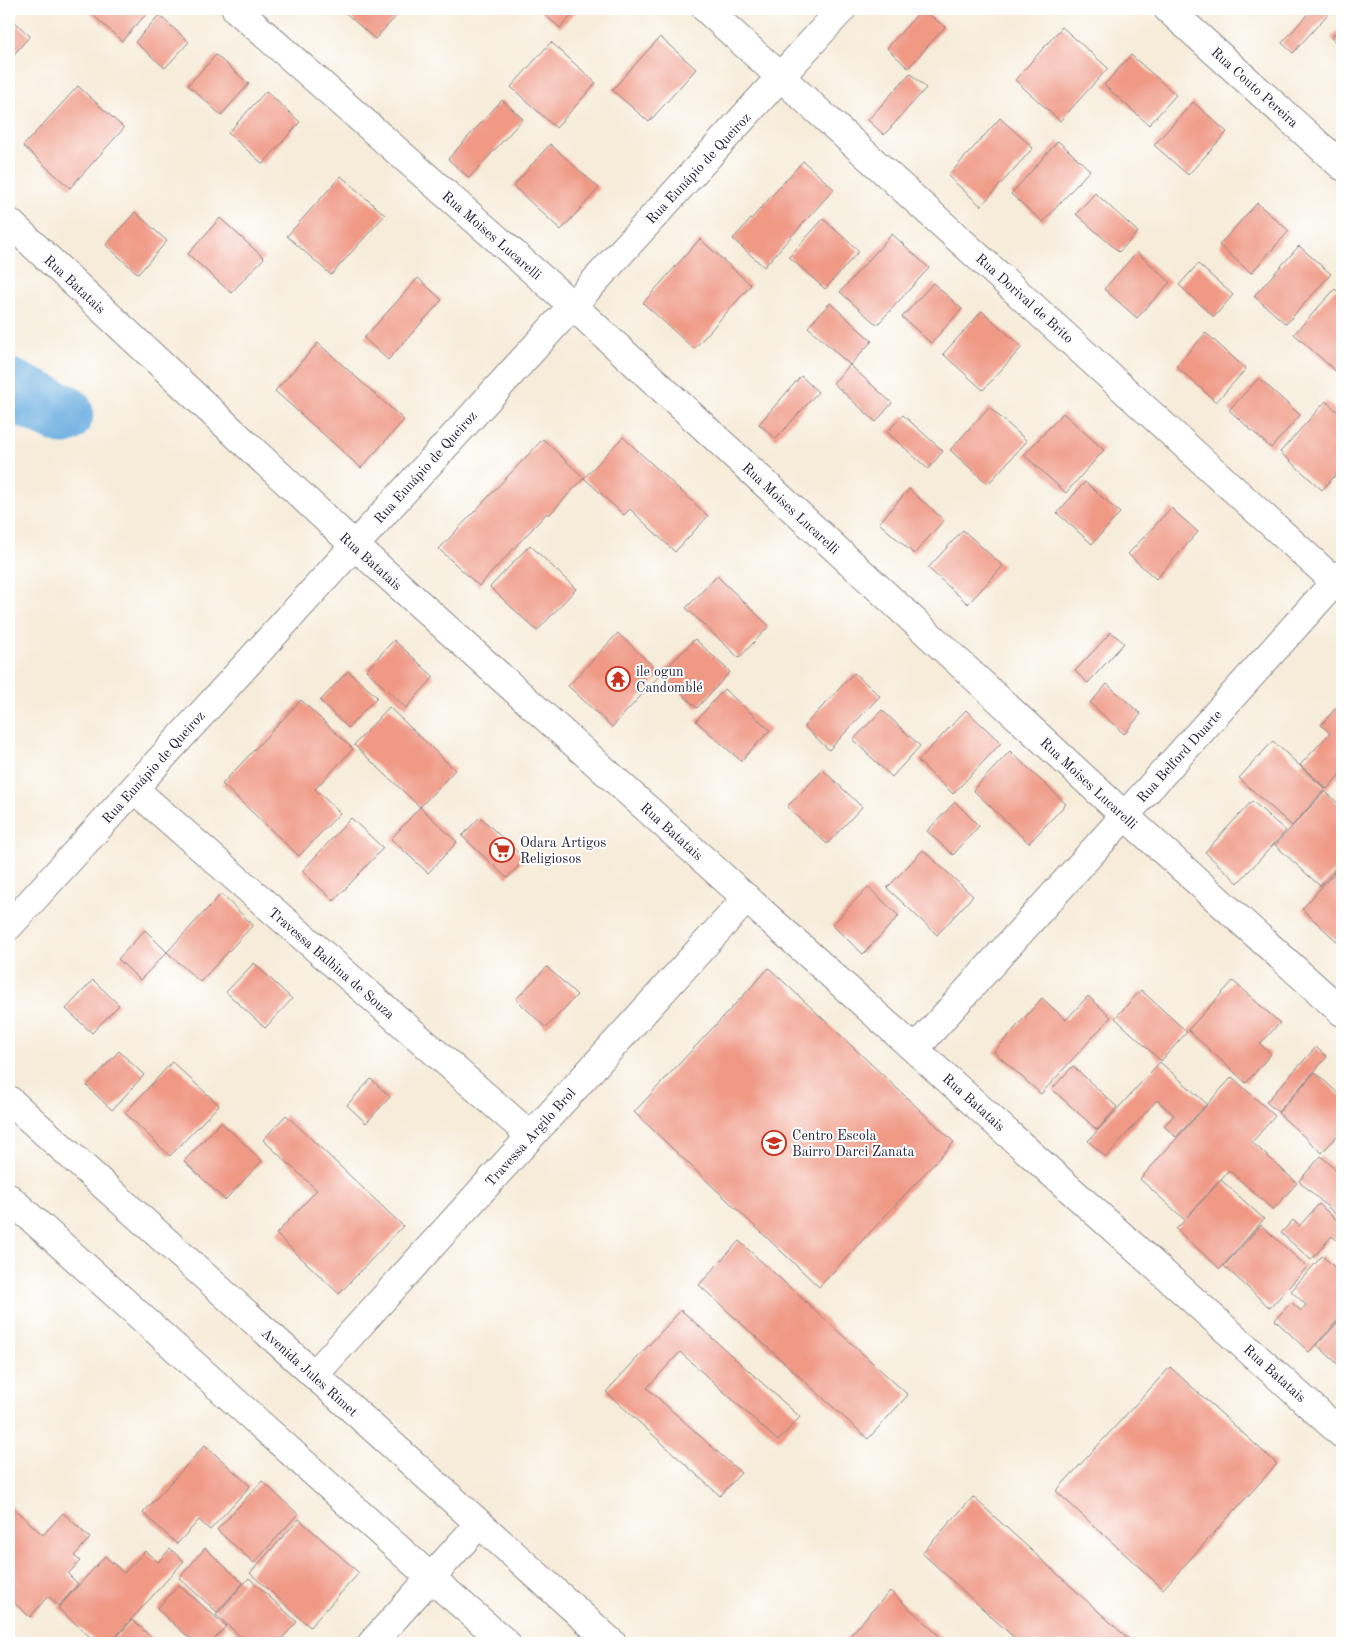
<svg xmlns="http://www.w3.org/2000/svg" width="1351" height="1652" font-family="'Old Standard TT',serif">
	<style>
		.lines { fill: none; stroke-linecap: round; stroke-linejoin: round }
		.river { stroke: #6baee0; stroke-width: 61 }
		.building { fill: #f09a86 }
		.minor-casing { stroke: #8c878a; stroke-width: 30 }
		.secondary-casing { stroke: #8c878a; stroke-width: 30 }
		.minor { stroke: #fff; stroke-width: 28 }
		.secondary { stroke: #fff; stroke-width: 28 }
		.labels { text-anchor: middle; stroke-width: 4; stroke-linejoin: round; paint-order: stroke }
		.street-label { font-size: 14px; fill: #22223b; stroke: #fff }
		.poi-label { font-size: 14px; fill: #22223b; stroke: #fff; text-anchor: start }
	</style>
	<rect width="100%" height="100%" fill="#fff"/>
	<filter id="ink" filterUnits="userSpaceOnUse"><feTurbulence type="fractalNoise" baseFrequency=".02" numOctaves="2"/><feDisplacementMap in="SourceGraphic" scale="10" xChannelSelector="R" yChannelSelector="G"/><feConvolveMatrix kernelMatrix="1 2 1 2 8 2 1 2 1" color-interpolation-filters="sRGB"/></filter>
	<filter id="wash" filterUnits="userSpaceOnUse"><feTurbulence type="fractalNoise" baseFrequency=".0096" numOctaves="4" result="noise"/><feDisplacementMap in="SourceGraphic" scale="20" xChannelSelector="R" yChannelSelector="G"/><feGaussianBlur stdDeviation="1.12" result="paint"/><feColorMatrix in="noise" values="0 0 0 0 0 0 0 0 0 0 0 0 0 0 0 0 0 1.4 0 .05"/><feComposite in="paint" operator="in"/></filter>
	<g filter="url(#wash)">
		<rect width="100%" height="100%" fill="#f6ecd9"/>
		<g class="lines">
			<!-- river -->
			<path class="river" d="M9 389 63 414"/>
		</g>
		<g id="blocks">
			<!-- building -->
			<path class="building" d="M86 9H151L122 41Z
				M341 9H403L375 39Z
				M538 9H578L560 28Z
				M922 9 945 27 908 68 887 48Z
				M1312 9H1322L1328 14 1293 53 1282 43Z
				M159 15 189 42 165 68 135 42Z
				M9 17 30 36 9 60Z
				M1342 26V48L1331 38Z
				M1062 27 1108 68 1060 121 1015 80Z
				M660 37 696 69 649 122 612 90Z
				M551 42 596 83 556 128 511 87Z
				M216 55 249 84 221 115 188 85Z
				M1131 55 1176 95 1149 125 1104 85Z
				M910 73 926 88 884 135 868 120Z
				M78 86 124 128 70 188 23 146Z
				M266 91 300 122 263 164 228 133Z
				M502 100 523 119 469 178 448 159Z
				M1193 102 1227 132 1188 175 1154 145Z
				M1000 118 1033 148 981 206 948 176Z
				M1058 141 1090 170 1043 222 1011 194Z
				M550 144 599 188 561 230 513 186Z
				M803 161 834 189 764 267 733 239Z
				M341 176 385 215 331 275 287 236Z
				M1095 193 1138 232 1119 252 1076 214Z
				M1257 203 1289 231 1251 273 1219 245Z
				M135 212 167 241 138 274 106 245Z
				M220 218 264 258 231 293 188 254Z
				M823 219 859 251 825 289 789 257Z
				M892 234 929 268 877 325 840 292Z
				M700 239 751 285 694 349 643 303Z
				M1299 246 1331 274 1286 324 1254 296Z
				M1137 252 1170 282 1137 318 1104 289Z
				M1198 264 1233 295 1214 317 1179 285Z
				M418 278 442 300 388 360 364 338Z
				M933 283 962 309 931 343 902 317Z
				M1335 289 1342 296V370L1339 374 1294 334Z
				M830 303 872 341 850 365 808 327Z
				M982 311 1022 347 983 390 943 354Z
				M1206 333 1246 369 1216 402 1176 366Z
				M318 343 404 420 361 468 275 391Z
				M850 365 892 403 876 422 833 383Z
				M801 376 818 392 776 439 759 424Z
				M1259 378 1300 415 1271 448 1229 410Z
				M1326 401 1342 416V468L1322 490 1280 452Z
				M989 407 1027 441 988 484 950 450Z
				M1063 413 1104 450 1066 493 1024 455Z
				M903 415 943 451 928 469 887 432Z
				M623 437 708 516 675 552 630 509 624 515 584 478Z
				M543 439 584 478 549 515 547 513 479 586 439 549Z
				M1085 482 1120 513 1092 544 1057 513Z
				M909 489 944 520 914 554 879 523Z
				M1171 508 1198 532 1156 579 1128 554Z
				M963 530 1003 566 968 604 928 568Z
				M530 545 576 589 537 631 490 587Z
				M717 576 769 626 739 658 686 608Z
				M1111 632 1124 643 1088 683 1075 671Z
				M618 633 661 674 612 727 568 686Z
				M695 639 730 672 697 708 661 674Z
				M394 640 434 677 406 708 366 670Z
				M348 671 377 697 348 728 320 701Z
				M854 673 880 696 829 750 804 726Z
				M1107 684 1141 714 1124 734 1090 703Z
				M724 689 770 730 741 761 696 721Z
				M301 700 353 749 315 789 340 813 299 856 222 784Z
				M1342 701V772L1327 789 1300 765 1330 733 1321 725Z
				M389 707 455 770 420 807 354 745Z
				M882 710 920 746 892 777 853 740Z
				M966 710 1001 743 953 794 918 761Z
				M1273 741 1325 789 1292 826 1239 778Z
				M1010 751 1066 804 1029 843 973 790Z
				M823 770 862 807 827 844 787 807Z
				M1325 791 1342 807V862L1320 886 1275 845Z
				M1252 801 1286 831 1238 883 1205 852Z
				M955 802 979 826 953 855 927 831Z
				M420 807 457 842 428 873 391 839Z
				M480 817 525 859 507 878 462 836Z
				M351 818 383 848 334 901 302 871Z
				M923 850 973 896 937 935 887 888Z
				M1342 864V946L1302 909Z
				M868 887 899 916 863 954 832 925Z
				M221 894 253 925 200 982 167 952Z
				M145 930 167 952 140 980 118 959Z
				M254 963 292 999 265 1028 226 992Z
				M547 967 577 995 546 1028 516 999Z
				M769 968 954 1142 819 1287 634 1112Z
				M93 980 119 1005 92 1033 66 1009Z
				M1233 981 1280 1023 1260 1044 1271 1054 1246 1083 1188 1030Z
				M1141 990 1187 1032 1161 1061 1115 1018Z
				M1088 996 1111 1017 1041 1094 994 1052 1042 998 1066 1020Z
				M1316 1047 1327 1057 1278 1112 1266 1102Z
				M119 1051 144 1075 112 1110 87 1086Z
				M172 1062 219 1105 170 1156 125 1113Z
				M1160 1062 1207 1104 1176 1137 1164 1126 1174 1115 1157 1100 1106 1157 1088 1141Z
				M1073 1066 1117 1107 1097 1130 1052 1089Z
				M1315 1072 1342 1097V1130L1322 1153 1278 1113Z
				M1232 1077 1275 1116 1252 1142 1297 1183 1273 1210 1229 1170 1187 1217 1221 1180 1264 1219 1220 1269 1176 1229 1185 1220 1140 1179Z
				M371 1079 390 1097 366 1123 347 1105Z
				M286 1115 403 1226 339 1294 276 1234 317 1190 263 1140Z
				M221 1122 262 1161 225 1200 184 1161Z
				M1321 1156 1342 1176V1184L1334 1192 1342 1200V1220L1299 1181Z
				M1319 1204 1342 1225V1245L1332 1236 1311 1260 1281 1233 1293 1220 1299 1226Z
				M1261 1225 1307 1267 1270 1308 1224 1266Z
				M739 1241 908 1395 868 1439 699 1285Z
				M1322 1256 1338 1270 1342 1265V1316L1309 1352 1275 1320 1291 1302 1301 1311 1306 1305 1291 1291Z
				M681 1310 800 1417 778 1441 680 1352 647 1388 741 1473 720 1496 606 1392Z
				M1342 1318V1368L1317 1345Z
				M1170 1367 1277 1464 1163 1589 1056 1491Z
				M205 1445 250 1486 210 1530 199 1520 177 1544 143 1513Z
				M262 1481 298 1514 254 1563 217 1530Z
				M973 1497 1133 1643H1020L922 1553Z
				M9 1504 43 1535 63 1513 90 1538 74 1556 80 1561 68 1574 78 1584 59 1606 48 1596 30 1617 9 1598Z
				M299 1519 359 1573 310 1627 250 1573Z
				M205 1548 243 1583 217 1612 179 1578Z
				M170 1549 184 1561 110 1643H97L58 1608 105 1556 124 1573 145 1551 158 1562Z
				M249 1578 297 1622 278 1643H248L216 1615Z
				M179 1585 226 1626 212 1642 213 1643H195L157 1609Z
				M890 1591 947 1643H843Z
				M132 1620 157 1642 156 1643H111Z"/>
		</g>
	</g>
	<g filter="url(#ink)">
		<use href="#blocks" fill-opacity="0" stroke="#8c878a" stroke-width="1"/>
		<g class="lines">
			<defs>
				<path id="minor" d="M236 9 572 305 1125 816 1342 1012
					M706 9 1342 588
					M1168 9 1342 166
					M9 222 354 545 1342 1434
					M134 789 531 1136
					M9 926 842 9
					M915 1049 1342 574
					M314 1375 747 898
					M372 1643 479 1524"/>
				<path id="secondary" d="M9 1100 612 1643
					M9 1198 431 1578 506 1643"/>
			</defs>
			<!-- minor casing -->
			<use href="#minor" class="minor-casing"/>
			<!-- secondary casing -->
			<use href="#secondary" class="secondary-casing"/>
			<!-- minor -->
			<use href="#minor" class="minor"/>
			<!-- secondary -->
			<use href="#secondary" class="secondary"/>
		</g>
	</g>
	<!-- icons -->
	<defs>
		<symbol id="temple-ring" viewBox="-11 -11 22 22"><circle r="9.5" fill="#fff" stroke="#c8321e" stroke-width="1.5"/><path d="M0-6L5-2H3V0L6.5 2.5H4V6H1.5V3h-3V6H-4V2.5H-6.5L-3 0V-2H-5Z" fill="#c8321e"/></symbol>
		<symbol id="supermarket-ring" viewBox="-11 -11 22 22"><circle r="9.5" fill="#fff" stroke="#c8321e" stroke-width="1.5"/><path d="M-6-5.5h2.5l.6 2H6L4.5 2H-2.5L-4.4-4H-6ZM-1.5 3.2a1.3 1.3 0 1 0 .1 0ZM3 3.2a1.3 1.3 0 1 0 .1 0Z" fill="#c8321e"/></symbol>
		<symbol id="school-ring" viewBox="-11 -11 22 22"><circle r="9.5" fill="#fff" stroke="#c8321e" stroke-width="1.5"/><path d="M0-5L7-2L0 1L-7-2ZM-4 1L0 2.5L4 1V4Q0 6-4 4Z" fill="#c8321e"/></symbol>
	</defs>
	<g fill-rule="evenodd">
		<use href="#temple-ring" x="604" y="665" width="28" height="28"/>
		<use href="#supermarket-ring" x="488" y="836" width="28" height="28"/>
		<use href="#school-ring" x="760" y="1129" width="28" height="28"/>
	</g>
	<g class="labels">
		<!-- street labels -->
		<g class="street-label">
			<text transform="translate(1255 87) rotate(42)" y="5">Rua Couto Pereira</text>
			<text transform="translate(698 168) rotate(-47)" y="5">Rua Eunápio de Queiroz</text>
			<text transform="translate(492 235) rotate(41)" y="5">Rua Moises Lucarelli</text>
			<text transform="translate(75 284) rotate(43)" y="5">Rua Batatais</text>
			<text transform="translate(1025 298) rotate(42)" y="5">Rua Dorival de Brito</text>
			<text transform="translate(425 467) rotate(-48)" y="5">Rua Eunápio de Queiroz</text>
			<text transform="translate(791 508) rotate(43)" y="5">Rua Moises Lucarelli</text>
			<text transform="translate(371 561) rotate(42)" y="5">Rua Batatais</text>
			<text transform="translate(1179 756) rotate(-48)" y="5">Rua Belford Duarte</text>
			<text transform="translate(153 767) rotate(-48)" y="5">Rua Eunápio de Queiroz</text>
			<text transform="translate(1089 783) rotate(43)" y="5">Rua Moises Lucarelli</text>
			<text transform="translate(672 831) rotate(42)" y="5">Rua Batatais</text>
			<text transform="translate(332 963) rotate(41)" y="5">Travessa Balbina de Souza</text>
			<text transform="translate(974 1102) rotate(42)" y="5">Rua Batatais</text>
			<text transform="translate(530 1137) rotate(-48)" y="5">Travessa Argilo Brol</text>
			<text transform="translate(310 1372) rotate(42)" y="5">Avenida Jules Rimet</text>
			<text transform="translate(1275 1373) rotate(42)" y="5">Rua Batatais</text>
		</g>
		<!-- poi labels -->
		<g class="poi-label">
			<text x="636" y="676">ile ogun<tspan x="636" dy="16">Candomblé</tspan></text>
			<text x="520" y="847">Odara Artigos<tspan x="520" dy="16">Religiosos</tspan></text>
			<text x="792" y="1140">Centro Escola<tspan x="792" dy="16">Bairro Darci Zanata</tspan></text>
		</g>
	</g>
	<!-- margin -->
	<rect width="1351" height="1652" fill="none" stroke="#fff" stroke-width="30"/>
</svg>
